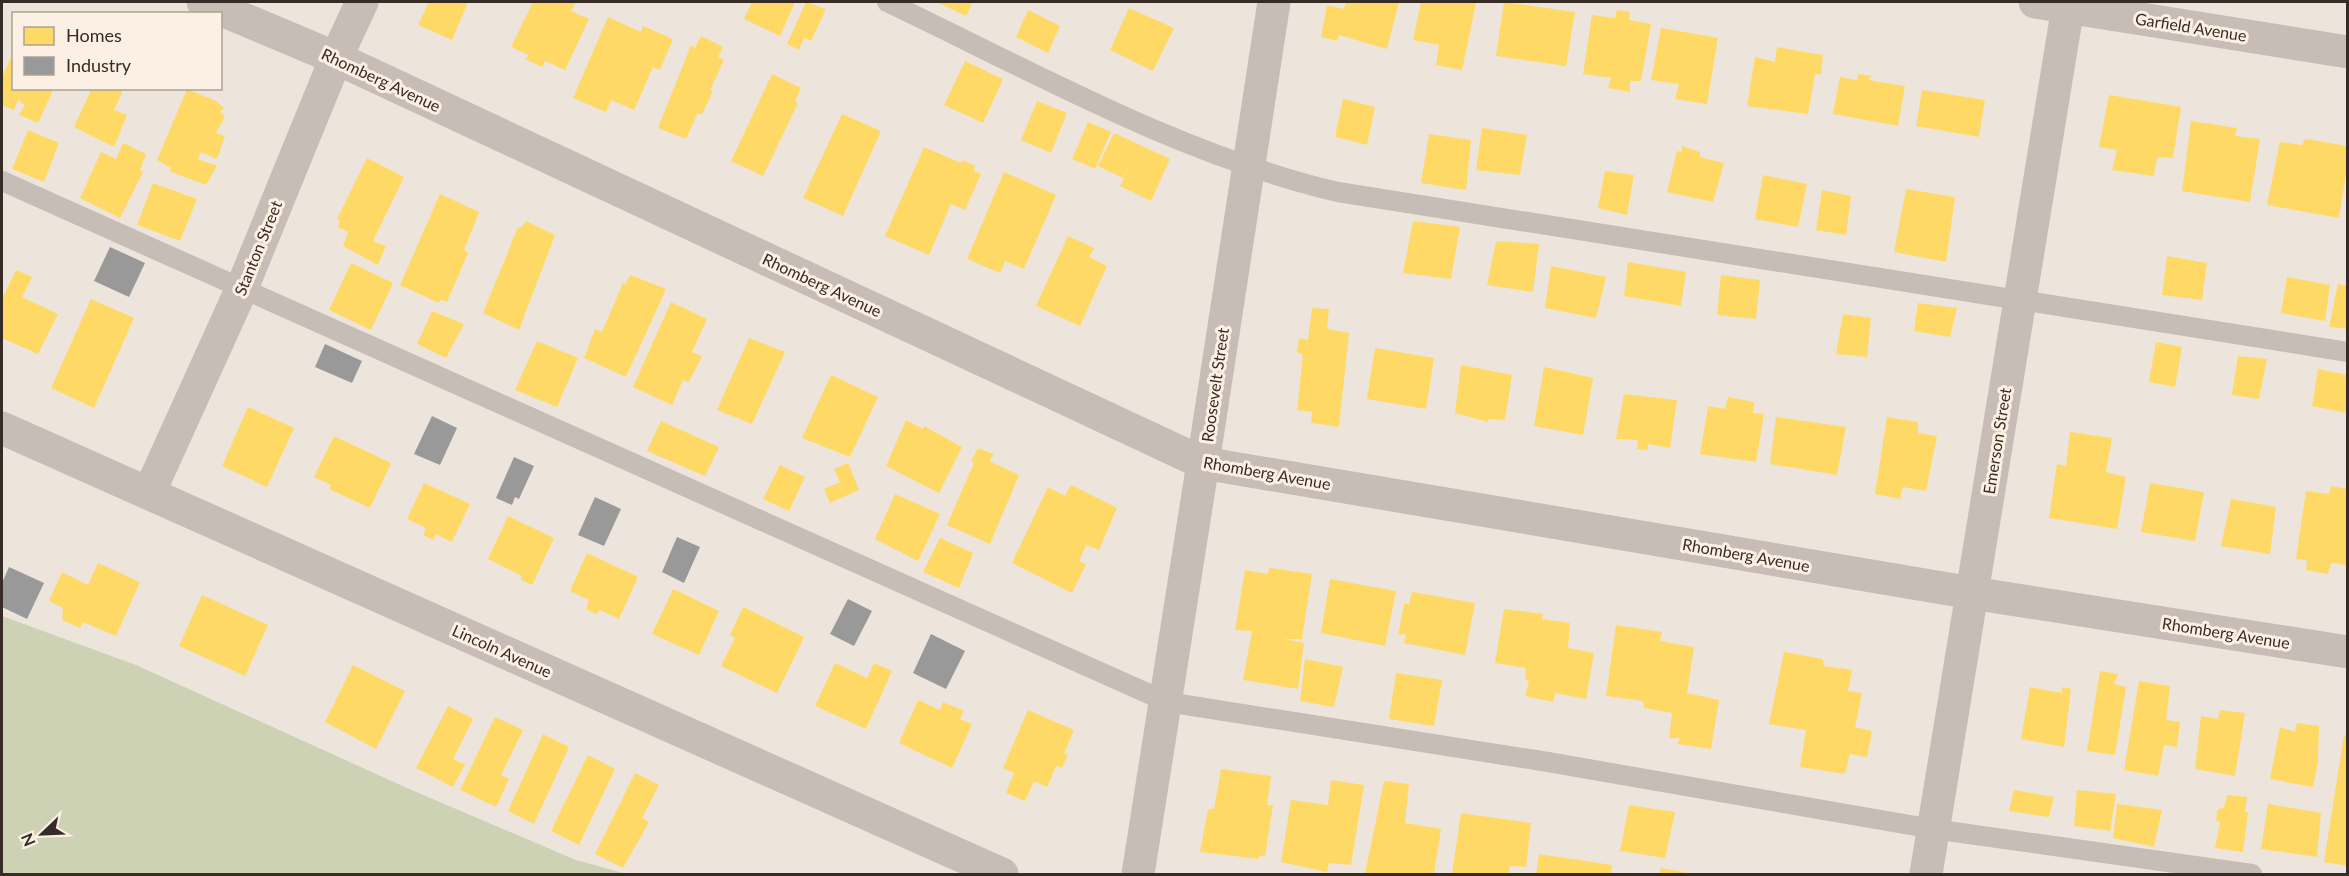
<svg xmlns="http://www.w3.org/2000/svg" width="2349" height="876" font-family="Lato,sans-serif">
	<style>
		.green { fill: #cdd2b5 }
		.homes { fill: #ffd966 }
		.industry { fill: #999 }
		.lines { fill: none; stroke-linecap: round; stroke-linejoin: round }
		.service { stroke: #c5bdb6; stroke-width: 20 }
		.minor { stroke: #c5bdb6; stroke-width: 33 }
		.tertiary { stroke: #c5bdb6; stroke-width: 33 }
		.labels { text-anchor: middle; stroke-width: 6; stroke-linejoin: round; paint-order: stroke }
		.street-label { font-size: 16px; fill: #362b25; stroke: #fbf0e3 }
	</style>
	<rect width="100%" height="100%" fill="#ede5dc"/>
	<!-- green -->
	<path class="green" d="M2 616 136 665 407 788 576 860 627 874H2Z"/>
	<!-- homes -->
	<path class="homes" d="M429 2H468L452 40 418 25Z
		M533 2H576L571 11 589 19 565 70 545 61 542 67 525 59 529 55 511 47Z
		M752 2H795L780 36 744 19Z
		M806 2 826 9 811 41 804 38 799 50 787 44Z
		M936 2H973L966 16Z
		M1346 2H1399L1387 49 1339 35 1337 41 1321 37 1327 5 1344 9Z
		M1421 2 1476 3 1462 70 1436 65 1439 45 1413 40Z
		M1504 2 1575 12 1566 66 1496 56Z
		M1129 8 1174 28 1153 71 1110 50Z
		M1028 10 1060 26 1048 53 1016 37Z
		M1617 10 1630 12 1629 20 1651 24 1641 81H1630V92L1608 88 1611 78 1583 74 1592 15 1615 18Z
		M608 17 641 32 643 26 673 39 660 70 653 67 634 110 611 100 606 112 573 98Z
		M1661 28 1718 38 1707 104 1675 99 1679 84 1651 80Z
		M701 36 723 47 718 57 724 60 710 90 713 91 702 114H697L686 139 658 128 691 45 695 48Z
		M1777 47 1823 55 1821 74H1815L1808 114 1747 106 1755 57 1775 62Z
		M14 51V88H54L38 123 19 115 25 105 18 100 14 110 2 105V77Z
		M965 61 1003 79 983 123 944 105Z
		M772 74 801 88 795 102 798 103 763 176 731 161Z
		M1858 74 1872 76 1868 80 1905 86 1898 126 1833 114 1840 77 1857 80Z
		M92 88H124L114 110 127 115 114 147 74 127Z
		M187 89 216 101 224 108 220 112 225 116 216 133 225 136 217 159 201 152 198 159 217 166 206 185 169 171 171 168 157 160Z
		M1922 90 1985 100 1979 137 1916 126Z
		M2109 95 2181 107 2173 158 2157 157 2154 176 2112 170 2117 150 2099 147Z
		M1343 99 1375 107 1367 145 1335 137Z
		M1037 101 1067 113 1051 153 1021 140Z
		M842 114 881 131 843 216 803 198Z
		M2191 121 2237 128 2235 136 2260 139 2250 202 2182 191Z
		M1088 122 1111 132 1095 169 1072 159Z
		M1482 128 1527 135 1520 175 1476 170Z
		M28 130 59 143 44 182 12 169Z
		M1114 133 1170 159 1151 201 1120 186 1134 155 1123 178 1098 166Z
		M1429 134 1471 140 1466 190 1421 183Z
		M2305 139 2348 146V163L2339 218 2267 205 2280 142 2302 145Z
		M123 143 146 154 140 170 143 172 120 218 80 198 101 152 116 159Z
		M1682 146 1700 152V157L1724 163 1713 202 1667 192 1677 151 1682 152Z
		M924 147 961 163 962 160 975 166 974 171 981 174 965 210 951 204 929 255 885 236Z
		M367 158 404 177 373 241 386 246 378 265 343 246 348 232 338 227 340 220 337 219Z
		M1605 171 1634 175 1627 215 1598 208Z
		M1004 172 1056 195 1024 269 1005 261 1000 273 967 259Z
		M1763 175 1807 184 1798 227 1755 219Z
		M153 183 197 199 180 241 137 225Z
		M1906 189 1955 197 1946 262 1894 252Z
		M1822 190 1851 196 1846 235 1816 230Z
		M440 194 479 212 464 250 468 253 447 302 440 300 439 303 400 285Z
		M526 221 555 235 519 330 483 313 518 227 521 228Z
		M1413 221 1460 227 1451 279 1403 273Z
		M1068 236 1094 248 1089 257 1107 266 1080 326 1036 306Z
		M1496 241 1539 244 1533 292 1487 285Z
		M2167 256 2207 263 2202 300 2162 295Z
		M1628 262 1686 272 1681 306 1624 296Z
		M351 263 393 283 371 330 329 310Z
		M1551 266 1606 277 1596 318 1545 308Z
		M16 270 32 277 22 297 58 314 38 354 2 338V299Z
		M630 275 666 289 626 377 584 358 595 329 602 332 623 283 626 284Z
		M1721 275 1760 280 1756 319 1717 315Z
		M2287 277 2330 285 2325 321 2281 313Z
		M2338 284 2348 286V329L2329 327Z
		M91 299 134 318 94 408 51 388Z
		M671 302 707 319 692 352 702 356 689 382 683 380 672 405 633 387Z
		M1918 303 1957 308 1950 337 1914 331Z
		M1312 308 1329 309 1327 329 1349 333 1339 427 1311 423 1312 412 1297 410 1303 355 1297 352 1299 338 1308 340Z
		M432 311 464 324 446 358 417 344Z
		M1843 314 1871 318 1867 357 1836 354Z
		M749 338 785 352 752 424 717 410Z
		M537 341 578 358 557 407 515 390Z
		M2156 342 2182 347 2175 387 2149 382Z
		M1375 348 1434 358 1426 409 1367 399Z
		M2238 356 2267 359 2259 399 2232 395Z
		M1461 365 1512 375 1505 420 1489 419 1488 422 1455 413Z
		M1544 367 1593 378 1583 435 1534 426Z
		M2318 369 2348 375 2347 413 2312 406Z
		M831 375 878 397 850 457 802 438Z
		M1624 394 1677 400 1670 448 1648 444V450L1637 449 1638 440 1616 439Z
		M1728 397 1754 402 1753 413 1764 414 1756 462 1700 454 1708 406 1725 409Z
		M248 407 294 428 267 487 222 466Z
		M1776 417 1846 427 1837 475 1770 464Z
		M1887 417 1918 422V433L1937 436 1926 491 1903 487 1900 499 1875 494Z
		M906 420 923 429 924 426 962 447 939 493 886 466Z
		M661 421 719 447 705 476 647 451Z
		M2070 432 2112 438 2106 472 2126 477 2117 529 2049 518 2057 464 2066 466Z
		M334 436 391 463 370 508 329 489 331 485 314 477Z
		M978 448 994 454 989 461 1019 475 990 544 947 525 974 463 971 461Z
		M848 463 859 490 830 503 824 489 840 482 834 469Z
		M780 465 805 477 789 511 763 499Z
		M424 483 470 504 452 542 436 534 433 540 423 535 426 528 407 519Z
		M2150 483 2204 492 2195 541 2141 532Z
		M1071 485 1117 508 1099 550 1086 545 1079 561 1086 564 1072 593 1012 563 1048 487 1065 496Z
		M2331 486 2348 489V546L2346 565 2331 563 2328 574 2306 570 2307 560 2296 559 2306 491 2329 494Z
		M895 494 940 514 918 561 875 539Z
		M2231 499 2276 507 2270 554 2221 546Z
		M508 516 554 538 532 585 521 580 522 576 488 559Z
		M940 538 973 553 959 588 923 572Z
		M587 553 638 577 619 619 600 610 596 614 586 609 589 600 570 591Z
		M98 563 140 582 116 636 83 622 80 628 62 620 63 608 49 601 62 572 88 585Z
		M1270 568 1312 574 1302 639H1284L1304 643 1298 689 1243 680 1252 631 1235 630 1245 570 1267 574Z
		M1330 579 1396 591 1385 646 1321 633Z
		M673 589 719 611 699 655 652 634Z
		M1412 592 1475 603 1465 655 1404 643 1406 634 1398 635 1404 604H1409Z
		M202 595 268 625 245 676 179 646Z
		M743 607 804 637 777 693 721 666 735 638 730 635Z
		M1504 609 1543 614 1542 619 1570 623 1568 648 1594 653 1586 699 1555 693 1553 702 1525 696 1529 681 1525 679 1526 668 1495 663Z
		M1616 625 1662 632 1660 641 1694 647 1687 693 1719 700 1711 749 1677 744 1680 738H1669L1672 713 1644 708 1643 701 1606 696Z
		M1784 652 1823 659 1824 666 1852 670 1848 691 1862 693 1855 727 1872 731 1867 757 1850 754 1845 774 1800 767 1806 730 1769 724Z
		M1305 659 1343 667 1334 707 1300 701Z
		M835 663 867 678 874 663 892 671 866 729 815 706Z
		M353 665 405 691 376 749 325 722Z
		M2100 671 2118 674 2114 684 2126 687 2115 755 2087 751Z
		M1396 673 1442 680 1434 726 1389 719Z
		M2139 681 2170 686 2166 720 2180 722 2177 747 2164 745 2158 776 2124 770Z
		M2030 687 2062 693V687L2071 689 2064 747 2021 739Z
		M918 700 940 710 943 702 964 711 960 719 972 724 952 768 899 743Z
		M448 706 473 719 453 759 465 764 453 787 416 768Z
		M1028 710 1074 730 1064 753 1068 755 1062 768 1056 766 1047 787 1034 781 1025 801 1006 793 1014 773 1003 768Z
		M2220 710 2245 713 2235 776 2195 769 2201 716 2218 719Z
		M495 717 523 730 501 775 509 779 496 807 460 790Z
		M2297 723 2319 726 2318 761 2313 787 2270 779 2280 727 2295 732Z
		M543 734 569 747 534 824 508 811Z
		M2344 735 2348 736V866L2324 862Z
		M588 755 615 769 579 845 551 831Z
		M1221 769 1271 776 1267 805H1273L1265 856H1259V859L1200 852 1208 809H1214Z
		M635 773 659 785 642 818 649 822 623 868 595 854Z
		M1331 780 1364 785 1351 865 1329 863 1327 872 1281 862 1291 800 1328 805Z
		M1384 781 1409 784 1405 823 1441 829 1434 874H1365Z
		M2014 790 2054 797 2049 817 2009 811Z
		M2077 790 2116 794 2110 831 2074 826Z
		M2227 795 2247 797 2245 811 2248 813 2243 852 2215 848 2220 822 2216 820 2217 810 2224 807Z
		M2117 804 2162 810 2154 847 2113 838Z
		M2268 804 2321 813 2317 857 2261 849Z
		M1629 805 1675 812 1665 858 1620 851Z
		M1461 813 1531 823 1526 867 1510 866 1509 874H1452Z
		M1539 854 1612 865 1611 874H1536Z
		M1661 868 1688 873V874H1659Z"/>
	<!-- industry -->
	<path class="industry" d="M110 247 145 263 129 297 94 281Z
		M325 344 362 361 352 383 315 367Z
		M432 416 457 428 440 465 414 454Z
		M514 457 534 466 519 499 515 497 512 505 496 498Z
		M595 497 621 509 604 546 578 535Z
		M677 537 700 547 684 583 662 572Z
		M9 567 44 583 27 619 2 607V583Z
		M848 599 872 611 854 646 830 634Z
		M931 634 965 651 946 689 913 673Z"/>
	<g class="lines">
		<!-- service -->
		<path class="service" d="M887 2C1032 71 1182 156 1338 192L2348 352
			M2 181 1167 702 1548 762 1933 829 2252 874"/>
		<!-- minor -->
		<path class="minor" d="M2035 2 2348 52
			M2 428 1002 874
			M1203 463 1274 2
			M149 493 242 288 336 58 362 2
			M1926 874 2068 7"/>
		<!-- tertiary -->
		<path class="tertiary" d="M203 2 336 58 1203 463 1972 593 2348 652
			M1138 874 1203 463"/>
	</g>
	<g class="labels">
		<!-- street labels -->
		<g class="street-label">
			<text transform="translate(2191 27) rotate(9)" y="6">Garfield Avenue</text>
			<text transform="translate(381 80) rotate(25)" y="6">Rhomberg Avenue</text>
			<text transform="translate(258 248) rotate(-68)" y="6">Stanton Street</text>
			<text transform="translate(822 285) rotate(25)" y="6">Rhomberg Avenue</text>
			<text transform="translate(1215 385) rotate(-82)" y="6">Roosevelt Street</text>
			<text transform="translate(1997 441) rotate(-81)" y="6">Emerson Street</text>
			<text transform="translate(1267 473) rotate(10)" y="6">Rhomberg Avenue</text>
			<text transform="translate(1746 555) rotate(10)" y="6">Rhomberg Avenue</text>
			<text transform="translate(2226 633) rotate(9)" y="6">Rhomberg Avenue</text>
			<text transform="translate(502 651) rotate(24)" y="6">Lincoln Avenue</text>
		</g>
	</g>
	<!-- border -->
	<rect width="2349" height="876" fill="none" stroke="#362b25" stroke-width="6"/>
	<!-- legend -->
	<rect x="12" y="12" width="210" height="78" fill="#fbf0e3" stroke="#aca197" stroke-width="1.5"/>
	<rect x="24" y="27" width="30" height="18" fill="#ffd966" stroke="#aca197" stroke-width="1.5"/>
	<text x="66" y="42" font-size="18" fill="#362b25">Homes</text>
	<rect x="24" y="57" width="30" height="18" fill="#999999" stroke="#aca197" stroke-width="1.5"/>
	<text x="66" y="72" font-size="18" fill="#362b25">Industry</text>
	<!-- north arrow -->
	<g transform="translate(42 834) rotate(247)" stroke="#fbf0e3" stroke-width="4.5" paint-order="stroke">
	<path d="M0-4.5L10 22L0 15L-10 22Z" fill="#362b25"/>
	<text y="-9" font-size="16" font-weight="bold" text-anchor="middle" fill="#362b25">N</text>
	</g>
</svg>
